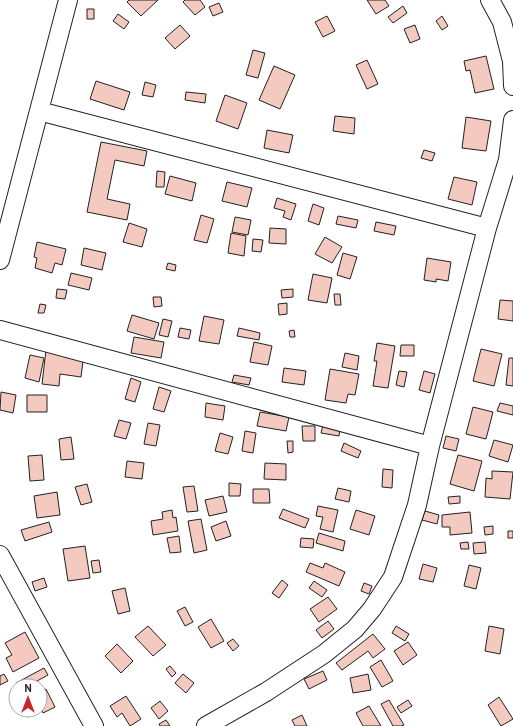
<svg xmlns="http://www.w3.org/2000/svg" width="513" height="726" font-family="'PT Sans',sans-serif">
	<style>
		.building { fill: #f3c9c0; stroke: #222 }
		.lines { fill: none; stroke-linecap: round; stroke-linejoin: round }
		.minor-casing { stroke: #222; stroke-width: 20 }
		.minor { stroke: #fff; stroke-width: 18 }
	</style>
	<rect width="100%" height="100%" fill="#fff"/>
	<!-- building -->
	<path class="building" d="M129 0H158L141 16 127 2Z
		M185 0H200L205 7 195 15 183 2Z
		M367 0H385L389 6 376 14Z
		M219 3 223 12 213 16 209 7Z
		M403 6 407 13 393 23 388 17Z
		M87 9H94V19H87Z
		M118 14 129 22 124 29 113 21Z
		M327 16 335 31 323 37 315 22Z
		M442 16 448 26 442 30 436 21Z
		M180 25 190 36 175 49 165 38Z
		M415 25 420 39 410 43 404 29Z
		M253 50 265 53 258 78 246 75Z
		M486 56 494 89 475 93 470 70 466 71 464 61Z
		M367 60 378 84 367 89 356 65Z
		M274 66 295 75 280 109 259 100Z
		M96 81 130 92 124 110 90 99Z
		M145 82 156 85 153 97 142 95Z
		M186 92 206 94 205 103 185 100Z
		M225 95 247 103 238 129 216 121Z
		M335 116 355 118 354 134 333 131Z
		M466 117 491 121 486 151 462 148Z
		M267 130 293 135 289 153 264 148Z
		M101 142 147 151 144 166 115 160 107 199 130 204 127 220 87 212Z
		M424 150 435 153 432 161 421 158Z
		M157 171 165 172 164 187H156Z
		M170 176 196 183 192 201 165 194Z
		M454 177 477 182 472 205 448 199Z
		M227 182 252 188 247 207 222 201Z
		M277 198 296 204 291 220 283 217 285 211 274 208Z
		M313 204 324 208 319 225 308 221Z
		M201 215 214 219 207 243 194 240Z
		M338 216 358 220 356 228 336 224Z
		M235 217 251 220 248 235 232 232Z
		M376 222 396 226 394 235 374 231Z
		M129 223 147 229 142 247 123 242Z
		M270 228 286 229V244L269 243Z
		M231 233 246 236 244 256 228 253Z
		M325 237 342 247 332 263 315 254Z
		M253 239 263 240 261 252 252 251Z
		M37 242 66 249 62 265 55 263 52 273 35 268 37 258 34 257Z
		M84 248 106 253 102 270 81 265Z
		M343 253 357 257 350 279 337 275Z
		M427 258 451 262 448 281 436 279V282L424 280Z
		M168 263 176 265 175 271 166 269Z
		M71 273 92 278 89 290 68 285Z
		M313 274 332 278 327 303 308 300Z
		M57 289 67 290 65 299 56 298Z
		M293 289V297L282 298 281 290Z
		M334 294H340L341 305H335Z
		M153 297H161L162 306 154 307Z
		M500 300 513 301V321L498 319Z
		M287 303V314L279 315 278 304Z
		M40 304 46 305 44 313H38Z
		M132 315 159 323 154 339 127 331Z
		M204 316 224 320 219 344 199 341Z
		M163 319 172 321 168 337 159 335Z
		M180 328 191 330 189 339 178 337Z
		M239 328 260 333 259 340 237 336Z
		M294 330 295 337H290L289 331Z
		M134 337 164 342 161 358 131 353Z
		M254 342 272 346 268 365 250 362Z
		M377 343 395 346 388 388 373 386 377 361H374Z
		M401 345H414V356H400Z
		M481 349 502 354 494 386 473 381Z
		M46 350 84 354 81 377 60 374 59 386 42 384Z
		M345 353 359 356 357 370 342 367Z
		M30 355 44 358 39 382 25 378Z
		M509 358H513V386L506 385Z
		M284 368 306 371 304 385 282 382Z
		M330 369 359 374 355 395 348 394 346 403 325 400Z
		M399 371 407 372 404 387 396 385Z
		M424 371 435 374 430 393 419 390Z
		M234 375 251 378 249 385 232 382Z
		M131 378 141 382 135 402 125 399Z
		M159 387 171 391 164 412 153 409Z
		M1 392 16 395 13 413 0 410Z
		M27 395H47V412H27Z
		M206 403 225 406 223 420 205 417Z
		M500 403 513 406V415L497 411Z
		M473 407 493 412 486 439 466 434Z
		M260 412 289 417 286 431 257 426Z
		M119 420 131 423 126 439 114 436Z
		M148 423 160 425 156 446 144 444Z
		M323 425 340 428 339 436 321 433Z
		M302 426H315V441H303Z
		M245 431 256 433 253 453 242 451Z
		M220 433 233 437 228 454 215 451Z
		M446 436 459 439 456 451 443 448Z
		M71 437 74 459 61 460 59 439Z
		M494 440 513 445 508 462 489 456Z
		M287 441H293V452L288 453Z
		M344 443 361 451 358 458 341 451Z
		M42 455 44 480 30 481 28 456Z
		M458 455 482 461 474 491 450 484Z
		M127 461 144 463 142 479 125 477Z
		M265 463 286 464V480L264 479Z
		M383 469 393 470 392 488 382 487Z
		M492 471 513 472 510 499 485 497 486 478 492 479Z
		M229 483 241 484 240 496H229Z
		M87 484 92 502 81 505 75 487Z
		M194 486 198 511 187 512 183 487Z
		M338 488 351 491 349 502 335 499Z
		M253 489H269L270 503H253Z
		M57 492 60 515 37 518 34 496Z
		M223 496 227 512 209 516 205 500Z
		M460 496V503L449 504 448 497Z
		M318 506 338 510 333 532 320 529 323 517 316 516Z
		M283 509 309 519 305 528 279 518Z
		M172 510 173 518 176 517 178 531 153 535 151 521 163 519 162 512Z
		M356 510 375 516 369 535 350 529Z
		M425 511 439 515 437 524 422 520Z
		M470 512 472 533 450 535V527H442V515Z
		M201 519 207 550 194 553 188 521Z
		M226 521 231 536 216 541 211 527Z
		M49 522 52 532 25 541 21 530Z
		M493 526V534L485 535 484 527Z
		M508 531H513V538H508Z
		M319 533 345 541 343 551 316 543Z
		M179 536 181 552 170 553 167 538Z
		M301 538 314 539 313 548 300 547Z
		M468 542 469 549H461L460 543Z
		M485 542 486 553 474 554 473 543Z
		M85 546 90 578 68 581 63 549Z
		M99 560 101 572 93 573 91 561Z
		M310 563 323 568 325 563 345 572 339 586 306 572Z
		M423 564 437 568 433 582 419 579Z
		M469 565 481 568 476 589 464 586Z
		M44 578 47 587 35 591 32 582Z
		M282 580 288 585 279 598 272 593Z
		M314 581 327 590 322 597 309 588Z
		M364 583 372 586 369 594 361 591Z
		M125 588 130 611 118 614 112 591Z
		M328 597 337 609 319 622 310 609Z
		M185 607 193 622 185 626 177 611Z
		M211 619 224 641 211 648 198 627Z
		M328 621 334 629 322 638 316 630Z
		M148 626 166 645 153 656 135 637Z
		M396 626 409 634 405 641 392 633Z
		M489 626 504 629 500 654 485 651Z
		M25 632 39 658 13 672 6 658 12 655 5 643Z
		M373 634 385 649 373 658 368 651 342 670 336 663Z
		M233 639 239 646 233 651 227 643Z
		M408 642 417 655 403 665 394 651Z
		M117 644 133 661 121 673 105 656Z
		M381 660 393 681 382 687 370 667Z
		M170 666 176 673 172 677 166 669Z
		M44 668 48 675 28 686H18L16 683Z
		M323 671 327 680 309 689 304 679Z
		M4 674 8 681 0 685V676Z
		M183 674 194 683 186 693 175 683Z
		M368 674 371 690 353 693 350 678Z
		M46 689 55 707 43 713 40 707V692Z
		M126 696 141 719 130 726 122 713 117 717 110 706Z
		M499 697 513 719 501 726 488 705Z
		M389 700 404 725 401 726H393L381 704Z
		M408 700 412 706 401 713 397 707Z
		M160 701 168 711 159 719 151 708Z
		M369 706 381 726H363L356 713Z
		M302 715 307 726H295L292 720Z
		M166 720 170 726H160L159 724Z"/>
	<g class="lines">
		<defs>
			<path id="minor" d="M490 0 502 22 512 61 513 86
				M39 111 487 228
				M0 260 68 0
				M0 330 430 446
				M0 555 94 726
				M206 726 266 692 324 654 355 629 372 609 393 577 417 505 430 446 487 228 508 160 513 120"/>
		</defs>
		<!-- minor casing -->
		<use href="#minor" class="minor-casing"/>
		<!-- minor -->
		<use href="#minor" class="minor"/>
	</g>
	<!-- north arrow -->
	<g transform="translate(28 698)"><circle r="19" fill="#ffffff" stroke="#a7a7a7"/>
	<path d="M0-3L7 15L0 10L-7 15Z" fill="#c62828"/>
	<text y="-6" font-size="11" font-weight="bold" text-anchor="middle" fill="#222222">N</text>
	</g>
</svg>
